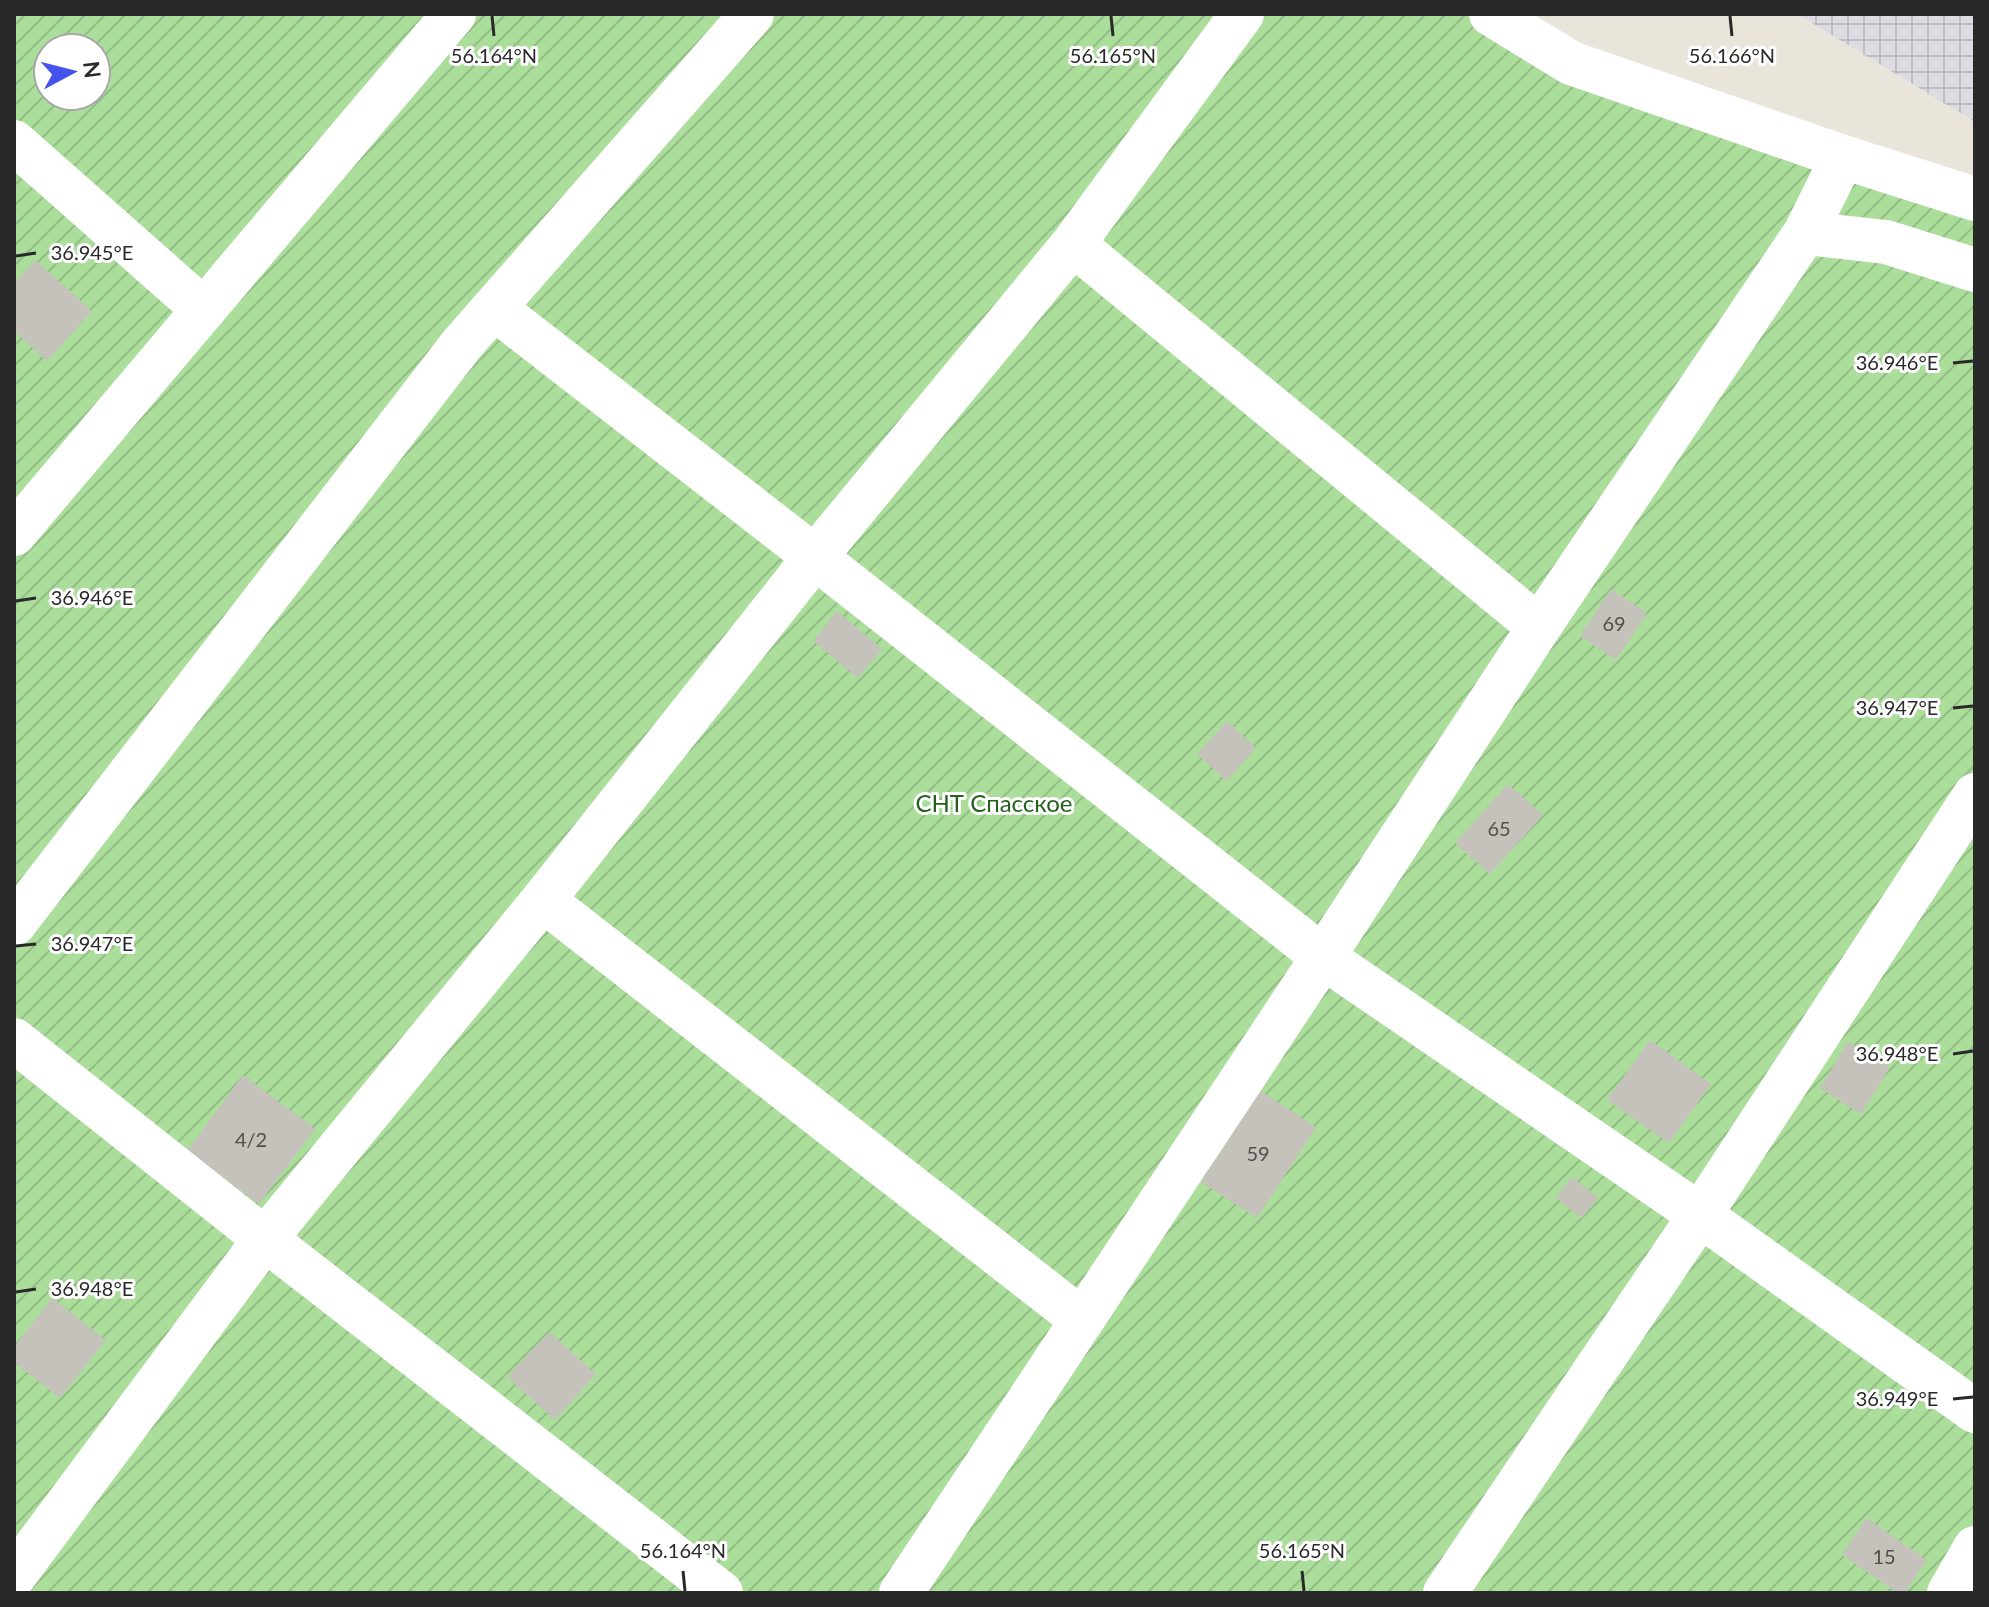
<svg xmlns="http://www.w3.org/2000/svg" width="1989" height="1607" font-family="Lato,sans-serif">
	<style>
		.industrial { fill: url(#industrial-grid) }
		.garden { fill: url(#garden-furrows); fill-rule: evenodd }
		.building { fill: #c5c2bb }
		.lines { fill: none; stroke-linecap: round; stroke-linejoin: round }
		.minor { stroke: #fff; stroke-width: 44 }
		.ticks { fill: none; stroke: #292929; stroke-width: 3 }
		.labels { text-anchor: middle; stroke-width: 6; stroke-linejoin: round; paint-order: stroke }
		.number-label { font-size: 20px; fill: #504f4e }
		.park-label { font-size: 24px; fill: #25601e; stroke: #fff }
		.ticks-label { font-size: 20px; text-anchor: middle; fill: #292929; stroke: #fff; stroke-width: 6; stroke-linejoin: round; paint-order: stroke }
	</style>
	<defs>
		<pattern id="industrial-grid" width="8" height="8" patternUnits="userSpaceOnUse" patternTransform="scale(2)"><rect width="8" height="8" fill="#dedce3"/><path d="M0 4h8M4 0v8" fill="none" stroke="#bebdc3"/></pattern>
		<pattern id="garden-furrows" width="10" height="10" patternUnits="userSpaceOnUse" patternTransform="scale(2)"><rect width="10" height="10" fill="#abdd9b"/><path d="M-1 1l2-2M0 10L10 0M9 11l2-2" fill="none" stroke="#93be86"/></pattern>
	</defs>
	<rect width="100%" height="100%" fill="#eae5db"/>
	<!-- industrial -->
	<path class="industrial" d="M1797 14H1975V122Z"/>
	<!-- garden -->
	<path class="garden" d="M14 14H1482L1975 188V1530L1942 1593H14ZM48 48H96V96H48Z"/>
	<!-- building -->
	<path class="building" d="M96 61 110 72 96 89Z
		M63 96H91L80 110Z
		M35 260 92 311 47 361 14 331V284Z
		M1611 589 1647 613 1616 660 1580 636Z
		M837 611 882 649 858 678 813 641Z
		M1227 721 1256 748 1227 781 1197 754Z
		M1508 784 1543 815 1490 874 1455 843Z
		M1650 1040 1711 1084 1669 1143 1607 1100Z
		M1848 1042 1890 1068 1861 1114 1820 1088Z
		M243 1075 315 1129 259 1204 187 1151Z
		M1260 1091 1316 1127 1257 1218 1201 1182Z
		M1572 1177 1598 1198 1582 1218 1556 1198Z
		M52 1298 106 1340 60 1398 14 1362V1347Z
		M549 1332 596 1374 555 1420 507 1377Z
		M1866 1518 1927 1560 1904 1593H1898L1842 1555Z"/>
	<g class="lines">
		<!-- minor -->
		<path class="minor" d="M1491 14 1571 63 1843 157 1975 199
			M14 142 204 310
			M1805 233 1886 242 1975 270
			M1073 244 1539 627
			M494 308 815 557 1323 957 1700 1215 1975 1411
			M14 534 454 14
			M543 900 1081 1319
			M14 924 462 344 752 14
			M14 1040 265 1239 721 1593
			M14 1576 265 1239 543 900 815 557 1073 244 1242 14
			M901 1593 1323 957 1539 627 1805 233 1843 157
			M1445 1593 1700 1215 1975 795
			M1949 1593 1975 1548"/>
	</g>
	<!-- ticks -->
	<path class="ticks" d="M492 16 494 36M1111 16 1113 36M1730 16 1732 36M16 256 36 253M1953 363 1973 361M16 601 36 598M1953 708 1973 706M16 946 36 944M1953 1054 1973 1051M16 1292 36 1289M1953 1399 1973 1397M683 1571 685 1591M1302 1571 1304 1591"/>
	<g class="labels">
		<!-- number labels -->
		<g class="number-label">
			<text x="1614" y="631">69</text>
			<text x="1499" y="836">65</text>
			<text x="251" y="1147">4/2</text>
			<text x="1258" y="1161">59</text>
			<text x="1884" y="1564">15</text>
		</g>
		<!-- park labels -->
		<g class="park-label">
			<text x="994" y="812">СНТ Спасское</text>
		</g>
	</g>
	<g class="ticks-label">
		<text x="494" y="63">56.164°N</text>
		<text x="1113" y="63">56.165°N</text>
		<text x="1732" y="63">56.166°N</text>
		<text x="92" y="260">36.945°E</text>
		<text x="1897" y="370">36.946°E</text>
		<text x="92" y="605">36.946°E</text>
		<text x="1897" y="715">36.947°E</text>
		<text x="92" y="951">36.947°E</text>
		<text x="1897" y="1061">36.948°E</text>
		<text x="92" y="1296">36.948°E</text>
		<text x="1897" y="1406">36.949°E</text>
		<text x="683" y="1558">56.164°N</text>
		<text x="1302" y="1558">56.165°N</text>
	</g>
	<!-- border -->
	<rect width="1989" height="1607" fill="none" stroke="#292929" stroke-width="32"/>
	<!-- north arrow -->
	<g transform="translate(72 72) rotate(83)"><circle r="38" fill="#ffffff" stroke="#a9a9a9" stroke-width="2"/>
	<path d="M0-6L14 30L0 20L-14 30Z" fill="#4553ed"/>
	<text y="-12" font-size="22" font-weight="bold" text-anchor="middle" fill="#292929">N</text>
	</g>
</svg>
